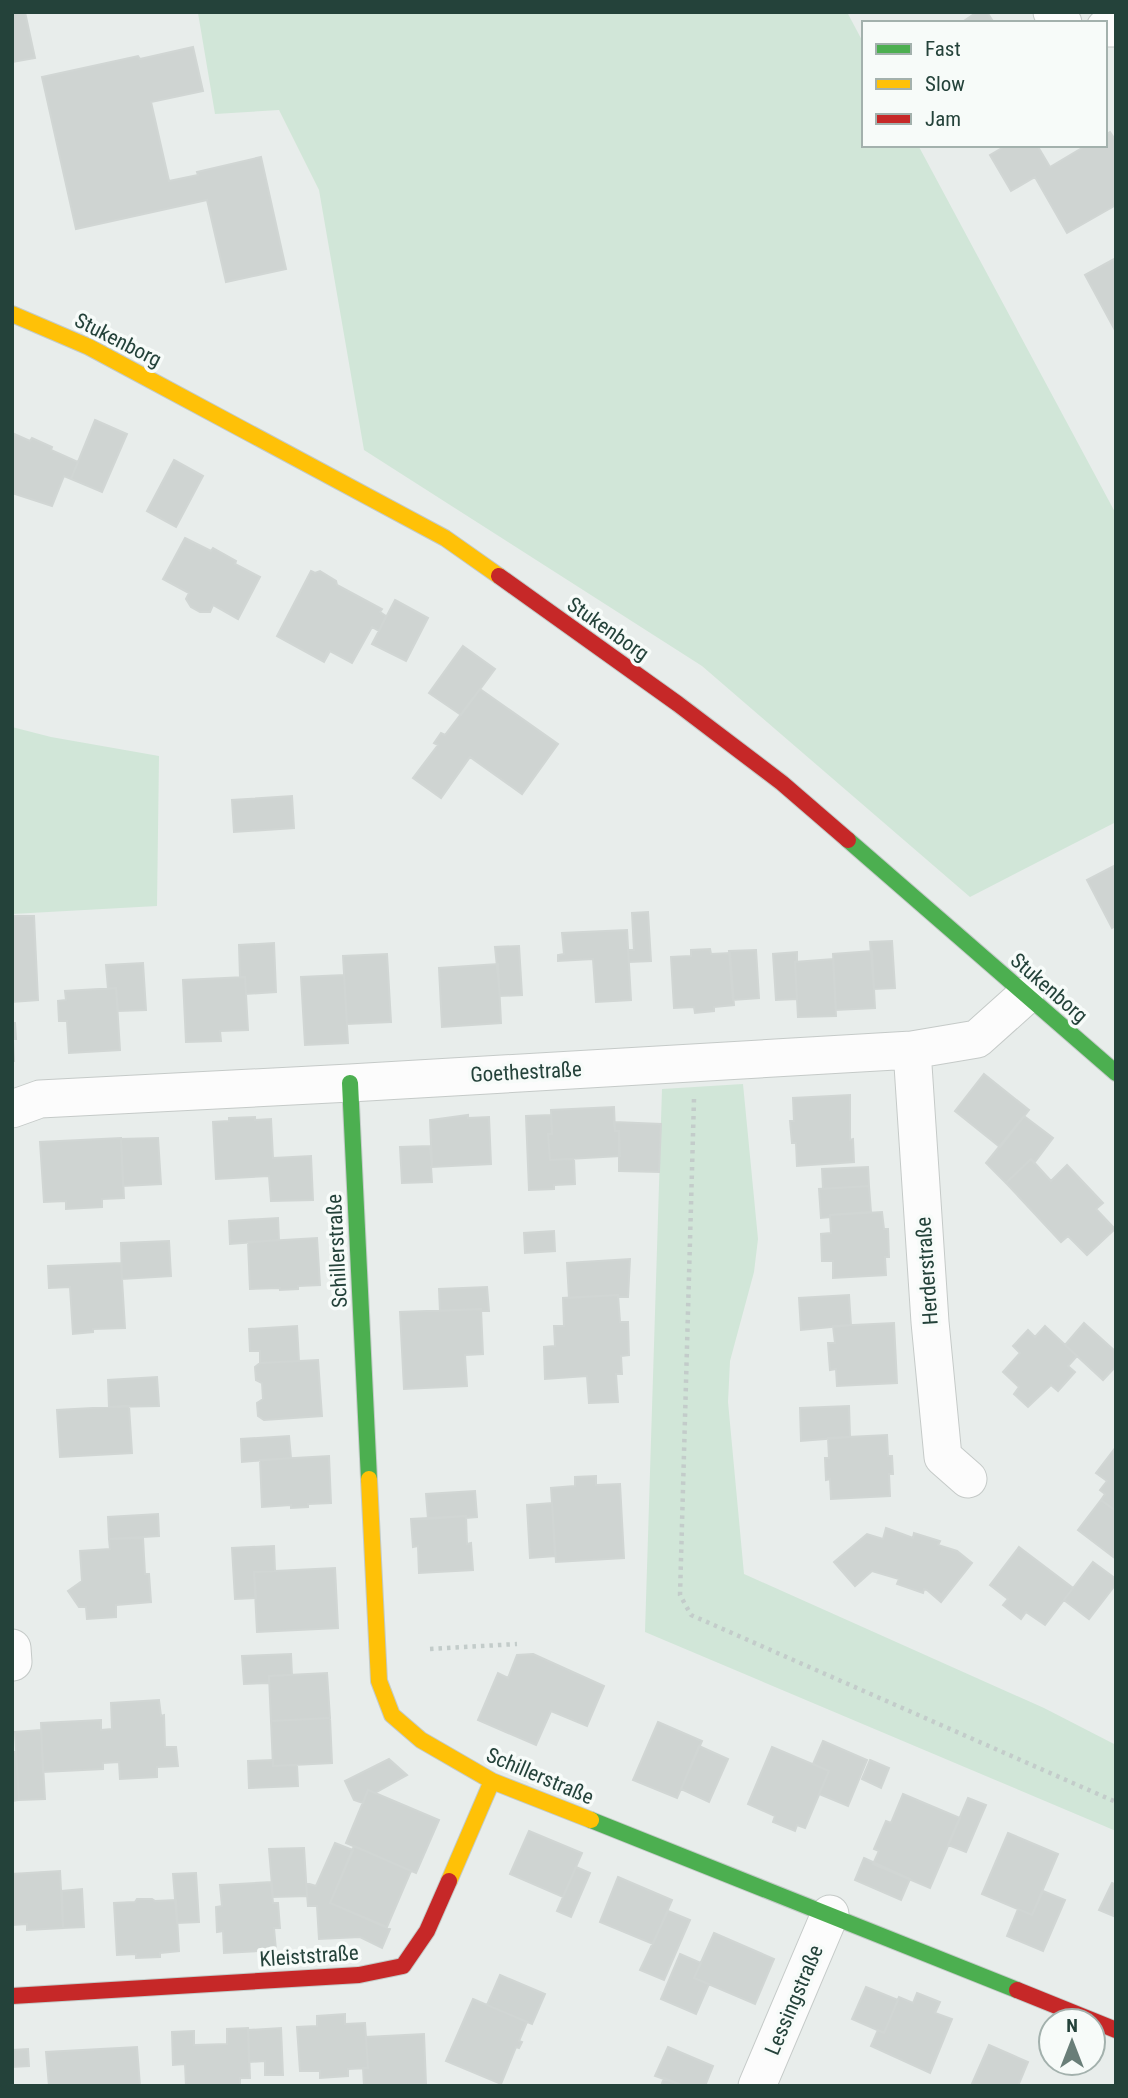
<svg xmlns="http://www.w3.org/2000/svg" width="1128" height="2098" font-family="'Roboto Condensed',sans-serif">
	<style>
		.green { fill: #d1e6d8 }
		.building { fill: #cfd4d2; stroke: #d1d6d4; stroke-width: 2 }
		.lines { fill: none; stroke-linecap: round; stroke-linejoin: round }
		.street-casing { stroke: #c5cac8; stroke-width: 39 }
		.fast-casing { stroke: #c3cbc8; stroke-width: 18 }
		.slow-casing { stroke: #c3cbc8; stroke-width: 18 }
		.jam-casing { stroke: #c3cbc8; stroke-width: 18 }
		.path { stroke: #c3ccca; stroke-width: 4.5; stroke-dasharray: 3.5 5; stroke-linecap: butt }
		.street { stroke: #fcfcfc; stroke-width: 37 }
		.fast { stroke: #4caf50; stroke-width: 16 }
		.slow { stroke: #ffc107; stroke-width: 16 }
		.jam { stroke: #c62828; stroke-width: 16 }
		.labels { text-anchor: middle; stroke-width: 7; stroke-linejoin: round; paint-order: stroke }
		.street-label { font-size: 21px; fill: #24423a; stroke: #f7fbf9 }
	</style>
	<rect width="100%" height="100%" fill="#e8edeb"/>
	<!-- green -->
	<path class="green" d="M847 12 864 44V145H918L1116 514V822L970 897 702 666 364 450 319 190 279 110 215 114 198 13Z
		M12 727 51 737 159 756 157 906 12 914Z
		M743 1084 758 1239 754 1272 730 1361 728 1402 744 1574 1044 1708 1116 1745V1831L645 1632 662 1089Z"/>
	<!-- building -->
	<path class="building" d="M12 12H25L35 58 12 62Z
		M977 12H987L994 23H961Z
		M193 47 203 91 151 102 169 181 198 175 197 172 261 157 286 269 226 282 207 200 76 229 42 77 138 56 140 59Z
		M1110 132 1116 141V205L1067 233 1035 177 1011 191 990 155 1007 145H1037L1050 167 1087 145H1105V135Z
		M1116 258V332L1085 275Z
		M95 420 127 434 102 492 71 479Z
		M12 433 30 441 32 438 52 447 51 450 78 462 71 479 64 476 52 506 12 493Z
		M174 460 203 476 176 527 147 511Z
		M185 538 211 551 213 548 236 561 235 564 260 577 238 619 213 605 210 612H200L191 607 186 599 189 593 163 579Z
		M311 571 315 573 320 571 336 581 337 585 382 609 380 612 386 616 379 631 372 627 352 663 330 651 324 662 277 636Z
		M395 600 428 618 406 661 372 644Z
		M463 646 495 669 461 715 429 693Z
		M480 689 558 744 522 794 470 757 441 798 413 778 438 745 434 743 441 733 445 735Z
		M292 796 294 828 234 832 232 800Z
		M1116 865V926L1112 928 1087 880Z
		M648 912 651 961 629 962 628 950H634L632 913Z
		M12 916H34L38 1000 12 1002Z
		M627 930 631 1000 596 1002 593 959 558 961V955L564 954 562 933Z
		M892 941 895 988 874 989 870 942Z
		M274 943 276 992 246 994 245 977H240L239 945Z
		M519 946 522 995 500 996 495 947Z
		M710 949 711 954 730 953 734 1005 714 1007V1011L695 1013 694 1007 674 1008 671 957 691 956V950Z
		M756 950 759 998 733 1000 729 951Z
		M872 951 875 1008 836 1010 833 954Z
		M797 952V961L795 962 797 999 776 1000 773 954Z
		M387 954 391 1022 347 1024 343 956Z
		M833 959 836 1016 798 1017 795 962Z
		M143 963 146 1010 118 1011 116 988 108 989 106 965Z
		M498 964 501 1023 442 1027 439 968Z
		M344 975 348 1043 305 1045 301 977Z
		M245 977 248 1030 220 1031 221 1041 186 1042 183 980Z
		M116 988 120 1050 69 1053 67 1021H59L58 1001 66 1000 65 991Z
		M12 1017 13 1023H15L16 1039H13L14 1061H12Z
		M984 1074 1029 1110 1000 1147 955 1111Z
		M850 1095V1140L853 1139 854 1162 797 1166 796 1143H792L790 1121H794L793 1098Z
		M614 1107 615 1131H619L620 1156 550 1160 548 1134H552L551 1110Z
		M468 1115V1118L489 1117 491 1164 432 1167 430 1120Z
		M551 1115 552 1134H548L550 1160 574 1159 575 1184 554 1185V1189L529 1190 526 1116Z
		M1024 1116 1053 1138 1034 1163 1031 1159 1006 1183 986 1163Z
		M255 1117V1120L271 1119 273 1158 311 1156 313 1200 271 1201 269 1176 216 1179 213 1122 229 1121V1118Z
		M614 1122 661 1124 659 1172 619 1171V1131H615Z
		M121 1138 124 1198 102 1199V1207L66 1209V1201L44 1202 40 1142Z
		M158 1138 161 1184 123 1186 121 1139Z
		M430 1146 432 1167H431L432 1182 402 1183 400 1147Z
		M1031 1159 1051 1181 1067 1165 1103 1203 1096 1209 1115 1229 1087 1255 1068 1236 1061 1242 1006 1183Z
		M868 1167 869 1186 823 1189 822 1169Z
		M869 1186 871 1212 830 1215V1217L821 1218 819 1189Z
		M882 1212 884 1229H888L889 1257H885L886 1275 833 1278V1261H822L821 1234 831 1233 830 1215Z
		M278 1218 279 1240 230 1244 229 1221Z
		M554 1231 555 1251 525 1253 524 1233Z
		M317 1238 320 1285 298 1286V1289L280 1290V1288L250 1289 248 1242Z
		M169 1241 171 1276 122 1279 121 1243Z
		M630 1259 628 1297H618V1295L569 1298 567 1263Z
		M121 1263 125 1328 93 1329V1332L73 1334 70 1287 49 1288 48 1266Z
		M487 1287 489 1311H481V1309L440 1311 439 1289Z
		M618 1295 620 1322H628L629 1355 621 1356 622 1374H616L618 1402 589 1403 587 1376 545 1379 544 1347 555 1346 554 1326H564L563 1298Z
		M849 1295 851 1325 801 1330 799 1298Z
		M481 1309 483 1354 465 1355 467 1386 404 1389 400 1312Z
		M894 1323 897 1383 837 1386 836 1369 830 1370 828 1343H835L833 1326Z
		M1084 1323 1116 1352V1366L1103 1380 1065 1345Z
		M297 1326 299 1361 260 1363V1351H250L249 1329Z
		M1045 1326 1077 1356 1068 1366 1075 1372 1058 1391 1051 1385 1028 1407 1014 1394 1019 1387 1003 1372 1020 1353 1013 1346 1028 1330 1035 1337Z
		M318 1360 322 1416 264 1420 258 1416 257 1403 263 1399 262 1383 256 1380 255 1367 260 1363Z
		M157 1377 159 1406 109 1407 108 1380Z
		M129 1406 132 1453 60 1457 57 1410Z
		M849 1406 850 1437 801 1441 800 1408Z
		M887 1435 888 1456H892L893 1474H889L890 1496 831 1499 830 1479 826 1480 825 1458H829L828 1438Z
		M289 1436 291 1458 242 1462 241 1439Z
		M1116 1447V1511L1101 1500 1105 1494 1100 1490 1107 1481 1096 1473Z
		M329 1456 331 1503 308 1504V1507L291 1508V1505L262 1507 260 1460Z
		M596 1476V1485L620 1484 624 1558 556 1562 551 1488 575 1486V1477Z
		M475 1491 477 1517 466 1518V1516L428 1519 426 1494Z
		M1101 1500 1116 1511V1559L1078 1530Z
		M552 1503 555 1556 530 1558 527 1505Z
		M158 1514 159 1536 109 1539 108 1517Z
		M466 1516 467 1544 471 1543 473 1570 419 1573 418 1546 413 1547 411 1519Z
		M886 1528 913 1538 914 1533 940 1541 938 1545 957 1551 972 1563 941 1602 927 1590 924 1589 923 1593 897 1584 899 1579 872 1571 855 1586 834 1562 867 1534 883 1539Z
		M143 1538 145 1574H149L151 1602 116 1605V1617L87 1619 86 1607H79L68 1591 82 1581 80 1551 110 1549 109 1539Z
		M274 1546 275 1571 254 1572 256 1598 235 1599 232 1548Z
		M1019 1547 1073 1588 1045 1625 1026 1612 1021 1619 1003 1605 1008 1599 990 1585Z
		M1093 1562 1116 1579V1584L1089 1619 1064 1600Z
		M335 1568 338 1628 257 1632 254 1572Z
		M291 1654 292 1675 269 1676V1683L244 1684 242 1656Z
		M533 1654 604 1686 587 1726 551 1711 536 1745 478 1720 498 1673 508 1678 517 1655Z
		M327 1673 330 1718 271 1721 269 1676Z
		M159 1700 161 1716 164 1715 165 1747H176L178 1766 157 1767V1777L120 1779 119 1762 103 1763V1769L43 1772 41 1723 101 1720V1730L112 1729 111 1703Z
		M330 1718 332 1763 273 1766 271 1721Z
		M658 1722 702 1741 677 1798 633 1780Z
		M41 1730 45 1799 19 1800 15 1732Z
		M823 1741 867 1760 848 1806 819 1794 829 1771 813 1764Z
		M699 1746 728 1759 709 1802 681 1789Z
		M772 1747 829 1771 805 1828 797 1825 795 1831 773 1822 775 1816 748 1804Z
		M12 1752H16L19 1800 12 1801Z
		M389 1759 407 1775 375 1793 368 1790 363 1803 354 1800 345 1781Z
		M273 1760V1766L297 1765 298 1786 249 1788 248 1761Z
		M870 1760 889 1768 881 1788 862 1779Z
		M368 1790 439 1820 416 1873 346 1843Z
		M903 1794 960 1818 930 1888 873 1864 879 1851 874 1849 886 1821 891 1823Z
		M968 1798 986 1805 966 1852 948 1845Z
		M529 1831 582 1853 563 1897 510 1874Z
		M1008 1833 1058 1854 1032 1915 982 1894Z
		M335 1843 353 1850 330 1903 390 1929 382 1948 360 1937 319 1939 317 1906H308L306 1883 316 1886Z
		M354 1846 411 1871 387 1927 330 1903Z
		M304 1848 307 1896 273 1897 269 1849Z
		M864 1858 910 1879 901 1900 855 1880Z
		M576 1867 590 1873 571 1917 557 1911Z
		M60 1871 63 1928 27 1930V1924L12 1925V1874Z
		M196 1873 199 1922 177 1923 173 1874Z
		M618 1877 672 1900 653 1944 600 1922Z
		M271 1882 273 1903H278L280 1928H274L276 1950 224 1953 223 1931 217 1932 216 1907 222 1906 220 1885Z
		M1112 1883 1116 1885V1917L1099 1910Z
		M82 1889 84 1927 63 1928 62 1891Z
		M1043 1891 1065 1900 1043 1951 1007 1936 1018 1909 1032 1915Z
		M137 1899H152L155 1901 176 1900 179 1951 160 1953V1957L136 1958V1954L117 1955 114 1903 135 1902Z
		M668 1911 690 1920 664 1980 640 1970Z
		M714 1933 774 1959 755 2004 694 1978Z
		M680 1954 701 1963 694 1978 709 1984 696 2014 661 1999Z
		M500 1975 545 1994 532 2024 487 2005Z
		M866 1987 898 2000 884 2033 852 2019Z
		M917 1993 940 2002 935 2013 952 2019 930 2073 871 2046 878 2030 884 2033 899 1997 913 2003Z
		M473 1999 527 2022 519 2041 522 2042 519 2048 516 2047 501 2084 446 2061Z
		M345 2014V2024L365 2023 368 2068 348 2069V2076L320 2078V2071H300L297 2027 317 2026V2016Z
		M248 2028 250 2078H240V2086H186L185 2064 173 2065 172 2032 194 2031V2045L227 2044V2029Z
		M281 2028 283 2075H265V2061L249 2062 248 2030Z
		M424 2034 426 2084 364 2086 363 2068H368L366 2037Z
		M989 2045 1028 2062 1018 2086H971Z
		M137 2047 140 2086H49L46 2052Z
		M668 2047 713 2066 705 2086H684L655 2076Z
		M28 2049 29 2066 12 2067V2050Z
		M664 2078 684 2086H661Z"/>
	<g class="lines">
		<defs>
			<path id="street" d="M1052 12 1063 23
				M1105 28H1116
				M912 1050 930 1322 943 1457 968 1479
				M12 1109 40 1099 350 1083 912 1050 977 1039 1025 996
				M12 1648 13 1662
				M757 2086 830 1914"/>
			<path id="fast" d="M848 840 1116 1073
				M350 1083 369 1479
				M591 1820 1017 1990"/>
			<path id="slow" d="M12 314 89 347 445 538 499 576
				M369 1479 379 1681 392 1715 421 1740 492 1781 591 1820
				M449 1881 492 1781"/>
			<path id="jam" d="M499 576 678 704 782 783 848 840
				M1017 1990 1116 2030
				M12 1996 359 1975 403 1966 427 1931 449 1881"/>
		</defs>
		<!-- street casing -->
		<use href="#street" class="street-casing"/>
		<!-- fast casing -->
		<use href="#fast" class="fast-casing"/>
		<!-- slow casing -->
		<use href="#slow" class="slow-casing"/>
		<!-- jam casing -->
		<use href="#jam" class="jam-casing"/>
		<!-- path -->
		<path class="path" d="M694 1099 680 1595 691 1615 1116 1802
			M430 1649 517 1644"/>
		<!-- street -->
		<use href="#street" class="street"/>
		<!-- fast -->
		<use href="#fast" class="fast"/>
		<!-- slow -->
		<use href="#slow" class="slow"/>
		<!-- jam -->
		<use href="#jam" class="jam"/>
	</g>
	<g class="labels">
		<!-- street labels -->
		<g class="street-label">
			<text transform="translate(118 340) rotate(27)" y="7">Stukenborg</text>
			<text transform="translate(608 629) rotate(35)" y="7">Stukenborg</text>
			<text transform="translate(1049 988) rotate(41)" y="7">Stukenborg</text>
			<text transform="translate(526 1072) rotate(-3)" y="7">Goethestraße</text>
			<text transform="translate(337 1251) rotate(-93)" y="7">Schillerstraße</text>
			<text transform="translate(927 1271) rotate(-94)" y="7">Herderstraße</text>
			<text transform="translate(540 1776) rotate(23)" y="7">Schillerstraße</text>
			<text transform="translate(309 1956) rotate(-4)" y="7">Kleiststraße</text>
			<text transform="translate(794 2000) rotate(-67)" y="7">Lessingstraße</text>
		</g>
	</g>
	<!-- border -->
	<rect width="1128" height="2098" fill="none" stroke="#24423a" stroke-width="28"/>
	<!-- legend -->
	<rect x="862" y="21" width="245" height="126" fill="#f7fbf9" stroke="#a3b1ad" stroke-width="2"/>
	<rect x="876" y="44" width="35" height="10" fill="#4caf50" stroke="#a3b1ad" stroke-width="2"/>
	<text x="925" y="56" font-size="21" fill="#24423a">Fast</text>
	<rect x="876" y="79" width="35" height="10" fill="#ffc107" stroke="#a3b1ad" stroke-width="2"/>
	<text x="925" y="91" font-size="21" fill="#24423a">Slow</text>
	<rect x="876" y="114" width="35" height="10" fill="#c62828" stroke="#a3b1ad" stroke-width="2"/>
	<text x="925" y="126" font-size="21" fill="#24423a">Jam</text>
	<!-- north arrow -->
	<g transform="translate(1072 2042)"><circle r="33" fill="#f7fbf9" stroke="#a3b1ad" stroke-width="2"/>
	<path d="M0-5L12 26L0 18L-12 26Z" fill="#697e78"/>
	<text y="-10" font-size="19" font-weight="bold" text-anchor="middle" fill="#24423a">N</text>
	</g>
</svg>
